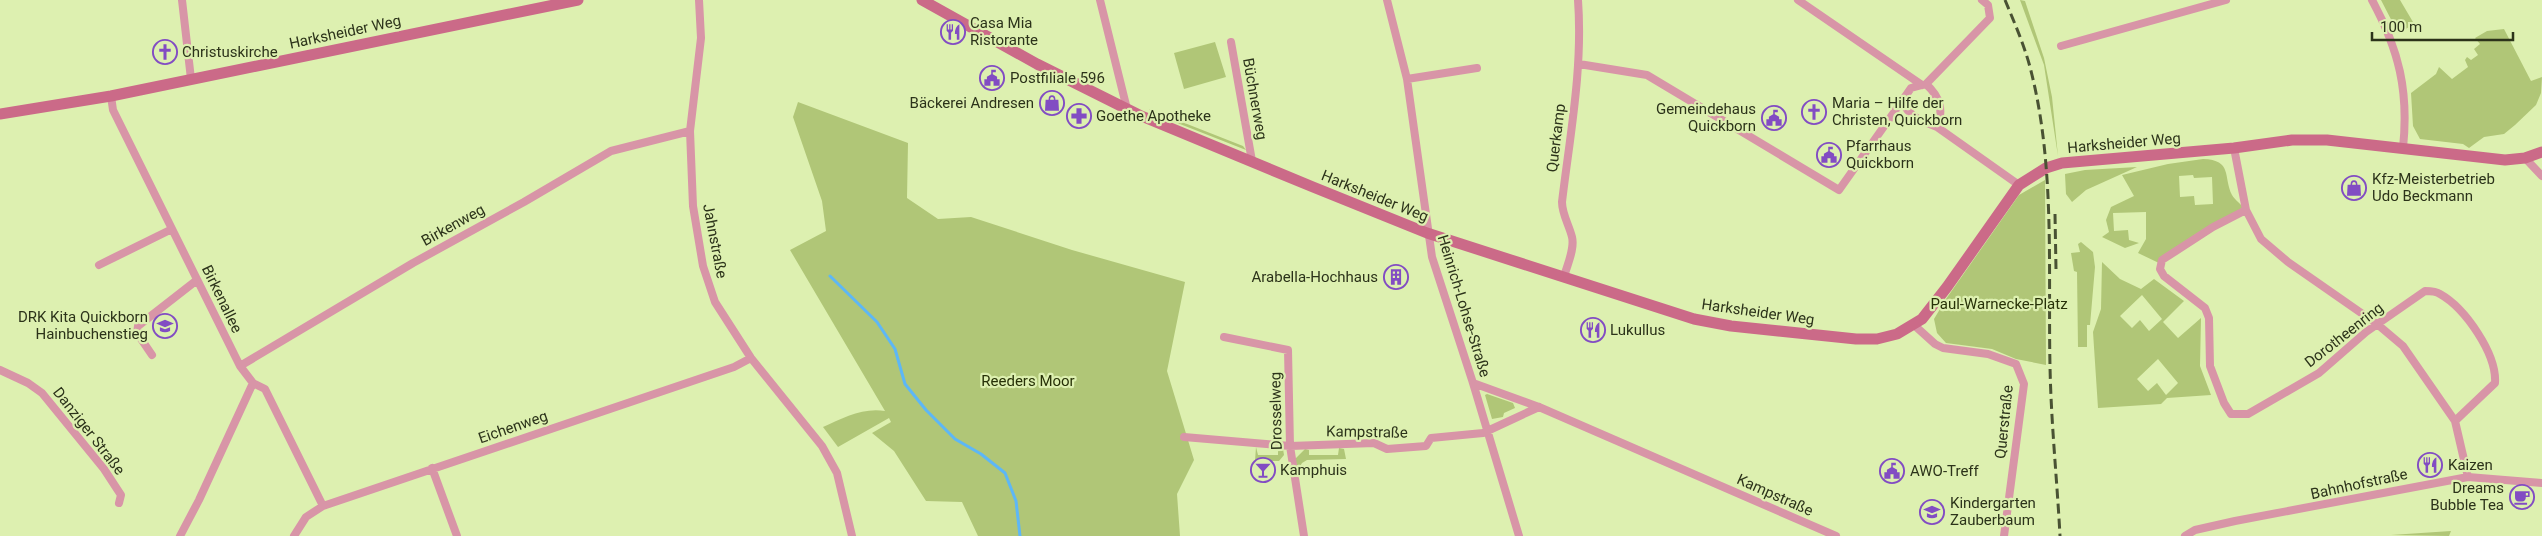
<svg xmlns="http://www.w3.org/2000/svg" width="2542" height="536" font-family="Roboto,sans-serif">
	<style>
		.green { fill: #b0c677; fill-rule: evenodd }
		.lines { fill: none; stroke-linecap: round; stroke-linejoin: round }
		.stream { stroke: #5db7f6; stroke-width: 3 }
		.minor { stroke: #d895a7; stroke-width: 8 }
		.secondary { stroke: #cb6a88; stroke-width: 11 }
		.rail { stroke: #495233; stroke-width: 3; stroke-dasharray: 10 5; stroke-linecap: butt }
		.labels { text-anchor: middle; stroke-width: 4.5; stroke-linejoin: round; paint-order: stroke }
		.poi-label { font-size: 15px; fill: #2c331a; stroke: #ddf0b0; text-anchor: start }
		.street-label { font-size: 15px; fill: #2c331a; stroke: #ddf0b0 }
		.park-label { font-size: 15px; fill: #273107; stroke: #ddf0b0 }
	</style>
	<rect width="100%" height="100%" fill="#ddf0b0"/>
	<!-- green -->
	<path class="green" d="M2020 0 2025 1 2044 58 2052 97 2058 156 2044 65Z
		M2381 0H2400L2413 22V25L2398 33Z
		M2504 29 2531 81 2542 77 2541 93 2536 105 2515 125 2504 134 2484 137 2469 148 2463 144 2420 139 2413 126 2411 93 2436 74 2439 67 2452 79 2468 67 2465 60 2467 57 2471 60 2478 55 2474 49 2480 44 2475 38 2487 31Z
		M1215 42 1226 77 1184 89 1174 53Z
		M798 102 908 143 907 198 938 219 971 217 1072 250 1185 282 1167 371 1194 460 1177 494 1180 536H978L962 502 926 501 894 451 872 433 891 422 889 418 838 447 823 427C842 418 864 407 885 411L790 250 826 231 822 201 793 117Z
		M1149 109 1243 146 1246 150 1152 113Z
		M2203 159C2233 160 2223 177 2232 195 2235 200 2242 205 2246 210L2161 264 2138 253 2146 239V212L2113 213 2114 231 2128 230 2129 240 2139 243 2125 248 2102 237 2109 232 2106 220 2111 207 2134 196 2122 175 2168 164ZM2193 175 2194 178 2212 177 2213 204 2195 205 2194 196 2180 197 2179 176Z
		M2137 167 2086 190 2072 202 2066 194 2065 174 2085 170Z
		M2045 180 2046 365 2016 359 1992 349 1946 343 1937 333 1934 319 1946 299 2019 195Z
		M2081 242 2093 252 2095 267 2090 325H2087V347H2078L2077 272 2074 271 2071 253 2080 252 2078 244Z
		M2102 262 2120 279 2141 289 2154 279 2184 301 2163 322 2178 338 2201 318 2200 366 2211 395 2167 398 2161 404 2098 408 2093 332 2101 309ZM2142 295 2162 319 2149 331 2140 320 2132 328 2120 316ZM2158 359 2178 383 2166 395 2157 383 2148 391 2137 379Z
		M1487 394 1513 403 1515 408 1504 413 1503 417 1492 419 1485 395Z
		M1256 447 1258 455H1278V448L1283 449 1284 455 1279 461H1255Z
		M1339 448 1344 449 1346 459 1307 460 1302 463 1298 470 1295 459 1305 449 1309 450V455H1338Z
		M2451 531 2449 536 2391 535Z"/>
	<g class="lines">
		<!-- stream -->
		<path class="stream" d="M830 276 877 322 895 349 905 384 926 410 955 439 981 454 1005 473 1016 501 1020 536"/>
		<!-- minor -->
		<path class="minor" d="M182 0 191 79
			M699 0 701 38 690 131 693 206 703 266 715 302 751 358 822 446 837 473 852 536
			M1100 0 1127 109
			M1387 0 1407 79 1432 257 1473 383 1519 536
			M1798 0 1922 85
			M2372 0C2399 50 2409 91 2403 148
			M1231 42 1252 161
			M2061 46 2226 0
			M1579 64 1647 75 1839 190 1902 101
			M1407 79 1477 68
			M1926 84C1940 97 1944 110 1937 127 1923 122 1908 116 1902 101L1911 88Z
			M1926 84 1990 18 1988 5 1982 0
			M111 96 113 110 240 366 253 383 265 389 323 506
			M1937 127 2019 185
			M2234 148 2246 210 2261 239 2288 262 2377 324 2403 346 2455 421 2468 477
			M2525 158 2542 176
			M2246 210 2213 227 2162 260 2160 269 2164 276 2205 308 2209 318 2210 366 2224 403 2231 414H2248L2319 373 2366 332 2425 291C2430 291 2436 291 2440 294 2465 308 2497 354 2495 383L2455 421
			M99 265 172 229
			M1564 277C1567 265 1575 249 1572 237 1569 225 1562 214 1562 202 1570 135 1583 68 1578 0
			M1914 325 1935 344 1943 348 1988 354 2016 364 2024 384 2004 536
			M1224 337 1288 350 1290 446 1304 536
			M152 355 137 333 138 326 197 280
			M240 366 413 263 524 202 611 151 690 131
			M0 370 28 383 42 393 104 469 121 495 119 503
			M1473 383 1539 407 1836 536
			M1184 437 1290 446 1374 443 1387 449 1426 446 1431 438 1483 433 1539 407
			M432 468 457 536
			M180 536 199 500 253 383
			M294 536 306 517 323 506 734 367 751 358
			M2185 536 2195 530 2235 521 2468 477 2542 483"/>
		<!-- secondary -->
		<path class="secondary" d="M922 0 1037 64 1139 115 1313 187 1427 233 1694 319 1731 326 1856 339H1877L1897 334 1922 319 1947 287 2019 185 2046 168 2062 163 2234 148 2292 140H2327L2505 160 2525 158 2542 152
			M0 114 111 96 578 0"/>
		<!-- rail -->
		<path class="rail" d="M2005 0C2015 24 2026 49 2032 75 2055 169 2048 270 2050 366 2051 422 2057 479 2060 536
			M2055 214 2056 269"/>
	</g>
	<!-- icons -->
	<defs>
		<symbol id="restaurant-ring" viewBox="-11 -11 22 22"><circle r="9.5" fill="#ddf0b0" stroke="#824cc3" stroke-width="1.5"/><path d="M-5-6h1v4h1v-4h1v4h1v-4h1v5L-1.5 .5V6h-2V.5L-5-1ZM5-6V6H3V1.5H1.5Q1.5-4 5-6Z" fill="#824cc3"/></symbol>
		<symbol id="church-ring" viewBox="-11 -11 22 22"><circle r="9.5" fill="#ddf0b0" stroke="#824cc3" stroke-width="1.5"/><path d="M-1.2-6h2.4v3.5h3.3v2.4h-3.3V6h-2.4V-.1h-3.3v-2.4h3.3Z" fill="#824cc3"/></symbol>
		<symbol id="civic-ring" viewBox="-11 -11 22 22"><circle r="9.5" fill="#ddf0b0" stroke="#824cc3" stroke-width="1.5"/><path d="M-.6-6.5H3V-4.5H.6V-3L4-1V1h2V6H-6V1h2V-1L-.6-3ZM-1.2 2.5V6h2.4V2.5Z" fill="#824cc3"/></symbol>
		<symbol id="shop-ring" viewBox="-11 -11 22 22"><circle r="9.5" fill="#ddf0b0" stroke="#824cc3" stroke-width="1.5"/><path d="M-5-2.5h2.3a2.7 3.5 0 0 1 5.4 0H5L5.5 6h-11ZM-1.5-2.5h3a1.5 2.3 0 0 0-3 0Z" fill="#824cc3"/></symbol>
		<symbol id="pharmacy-ring" viewBox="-11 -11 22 22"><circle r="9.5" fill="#ddf0b0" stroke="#824cc3" stroke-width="1.5"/><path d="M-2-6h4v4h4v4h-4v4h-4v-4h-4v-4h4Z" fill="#824cc3"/></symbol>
		<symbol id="building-ring" viewBox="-11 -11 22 22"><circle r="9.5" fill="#ddf0b0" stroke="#824cc3" stroke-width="1.5"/><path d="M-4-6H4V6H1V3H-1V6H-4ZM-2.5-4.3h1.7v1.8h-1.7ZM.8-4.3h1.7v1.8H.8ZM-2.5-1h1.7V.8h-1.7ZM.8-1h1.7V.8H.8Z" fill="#824cc3"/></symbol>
		<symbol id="school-ring" viewBox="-11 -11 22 22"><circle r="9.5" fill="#ddf0b0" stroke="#824cc3" stroke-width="1.5"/><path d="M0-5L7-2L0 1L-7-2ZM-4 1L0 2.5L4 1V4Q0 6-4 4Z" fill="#824cc3"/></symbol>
		<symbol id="bar-ring" viewBox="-11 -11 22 22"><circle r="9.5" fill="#ddf0b0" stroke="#824cc3" stroke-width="1.5"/><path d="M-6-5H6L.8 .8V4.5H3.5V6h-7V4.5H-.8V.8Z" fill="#824cc3"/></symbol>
		<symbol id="cafe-ring" viewBox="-11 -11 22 22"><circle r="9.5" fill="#ddf0b0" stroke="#824cc3" stroke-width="1.5"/><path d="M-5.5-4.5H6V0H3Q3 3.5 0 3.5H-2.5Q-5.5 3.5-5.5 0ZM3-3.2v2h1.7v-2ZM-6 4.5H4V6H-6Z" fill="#824cc3"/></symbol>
	</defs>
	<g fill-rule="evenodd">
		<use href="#restaurant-ring" x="939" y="18" width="28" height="28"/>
		<use href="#church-ring" x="151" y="38" width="28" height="28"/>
		<use href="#civic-ring" x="978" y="64" width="28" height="28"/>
		<use href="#shop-ring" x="1038" y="89" width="28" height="28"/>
		<use href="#church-ring" x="1800" y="98" width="28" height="28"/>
		<use href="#pharmacy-ring" x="1065" y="102" width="28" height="28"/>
		<use href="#civic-ring" x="1760" y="104" width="28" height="28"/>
		<use href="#civic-ring" x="1815" y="141" width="28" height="28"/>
		<use href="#shop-ring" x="2340" y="174" width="28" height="28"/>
		<use href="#building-ring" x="1382" y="263" width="28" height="28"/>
		<use href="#school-ring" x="151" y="312" width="28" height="28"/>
		<use href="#restaurant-ring" x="1579" y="316" width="28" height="28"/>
		<use href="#restaurant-ring" x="2416" y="451" width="28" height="28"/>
		<use href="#bar-ring" x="1249" y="456" width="28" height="28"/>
		<use href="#civic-ring" x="1878" y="457" width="28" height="28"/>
		<use href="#cafe-ring" x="2508" y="483" width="28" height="28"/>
		<use href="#school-ring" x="1918" y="498" width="28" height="28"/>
	</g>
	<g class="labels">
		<!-- poi labels -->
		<g class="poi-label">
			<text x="970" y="28">Casa Mia<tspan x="970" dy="17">Ristorante</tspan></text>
			<text x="182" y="57">Christuskirche</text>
			<text x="1010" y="83">Postfiliale 596</text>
			<text x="1034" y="108" text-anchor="end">Bäckerei Andresen</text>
			<text x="1832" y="108">Maria – Hilfe der<tspan x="1832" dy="17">Christen, Quickborn</tspan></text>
			<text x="1756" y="114" text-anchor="end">Gemeindehaus<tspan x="1756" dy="17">Quickborn</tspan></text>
			<text x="1096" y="121">Goethe Apotheke</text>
			<text x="1846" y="151">Pfarrhaus<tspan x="1846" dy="17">Quickborn</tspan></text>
			<text x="2372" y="184">Kfz-Meisterbetrieb<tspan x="2372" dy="17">Udo Beckmann</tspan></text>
			<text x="1378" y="282" text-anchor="end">Arabella-Hochhaus</text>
			<text x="148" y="322" text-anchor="end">DRK Kita Quickborn<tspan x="148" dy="17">Hainbuchenstieg</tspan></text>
			<text x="1610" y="335">Lukullus</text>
			<text x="2448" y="470">Kaizen</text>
			<text x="1280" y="475">Kamphuis</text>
			<text x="1910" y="476">AWO-Treff</text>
			<text x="2504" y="493" text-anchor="end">Dreams<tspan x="2504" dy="17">Bubble Tea</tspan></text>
			<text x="1950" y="508">Kindergarten<tspan x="1950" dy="17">Zauberbaum</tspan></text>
		</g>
		<!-- street labels -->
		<g class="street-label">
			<text transform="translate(345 32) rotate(-12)" y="5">Harksheider Weg</text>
			<text transform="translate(1255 99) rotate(80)" y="5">Büchnerweg</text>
			<text transform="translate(1556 138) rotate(-83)" y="5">Querkamp</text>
			<text transform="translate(2124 143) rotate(-5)" y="5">Harksheider Weg</text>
			<text transform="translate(1375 196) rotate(22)" y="5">Harksheider Weg</text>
			<text transform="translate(453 225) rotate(-29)" y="5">Birkenweg</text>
			<text transform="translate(715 241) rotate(79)" y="5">Jahnstraße</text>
			<text transform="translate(222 299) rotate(64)" y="5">Birkenallee</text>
			<text transform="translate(1464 306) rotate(73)" y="5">Heinrich-Lohse-Straße</text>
			<text transform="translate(1758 312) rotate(8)" y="5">Harksheider Weg</text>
			<text transform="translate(2344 335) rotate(-38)" y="5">Dorotheenring</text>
			<text transform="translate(1276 411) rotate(-91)" y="5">Drosselweg</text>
			<text transform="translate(2004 422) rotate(-84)" y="5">Querstraße</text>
			<text transform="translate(513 427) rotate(-19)" y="5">Eichenweg</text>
			<text transform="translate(89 431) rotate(52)" y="5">Danziger Straße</text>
			<text transform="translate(1367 432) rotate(1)" y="5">Kampstraße</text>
			<text transform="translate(2359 484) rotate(-12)" y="5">Bahnhofstraße</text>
			<text transform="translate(1775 495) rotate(24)" y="5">Kampstraße</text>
		</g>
		<!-- park labels -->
		<g class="park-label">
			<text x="1999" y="309">Paul-Warnecke-Platz</text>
			<text x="1028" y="386">Reeders Moor</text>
		</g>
	</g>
	<!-- scale -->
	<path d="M2372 32v8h141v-8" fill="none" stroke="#2c331a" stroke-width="2.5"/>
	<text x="2380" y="32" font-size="15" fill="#2c331a" stroke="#ddf0b0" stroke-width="4" paint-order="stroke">100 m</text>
</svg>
